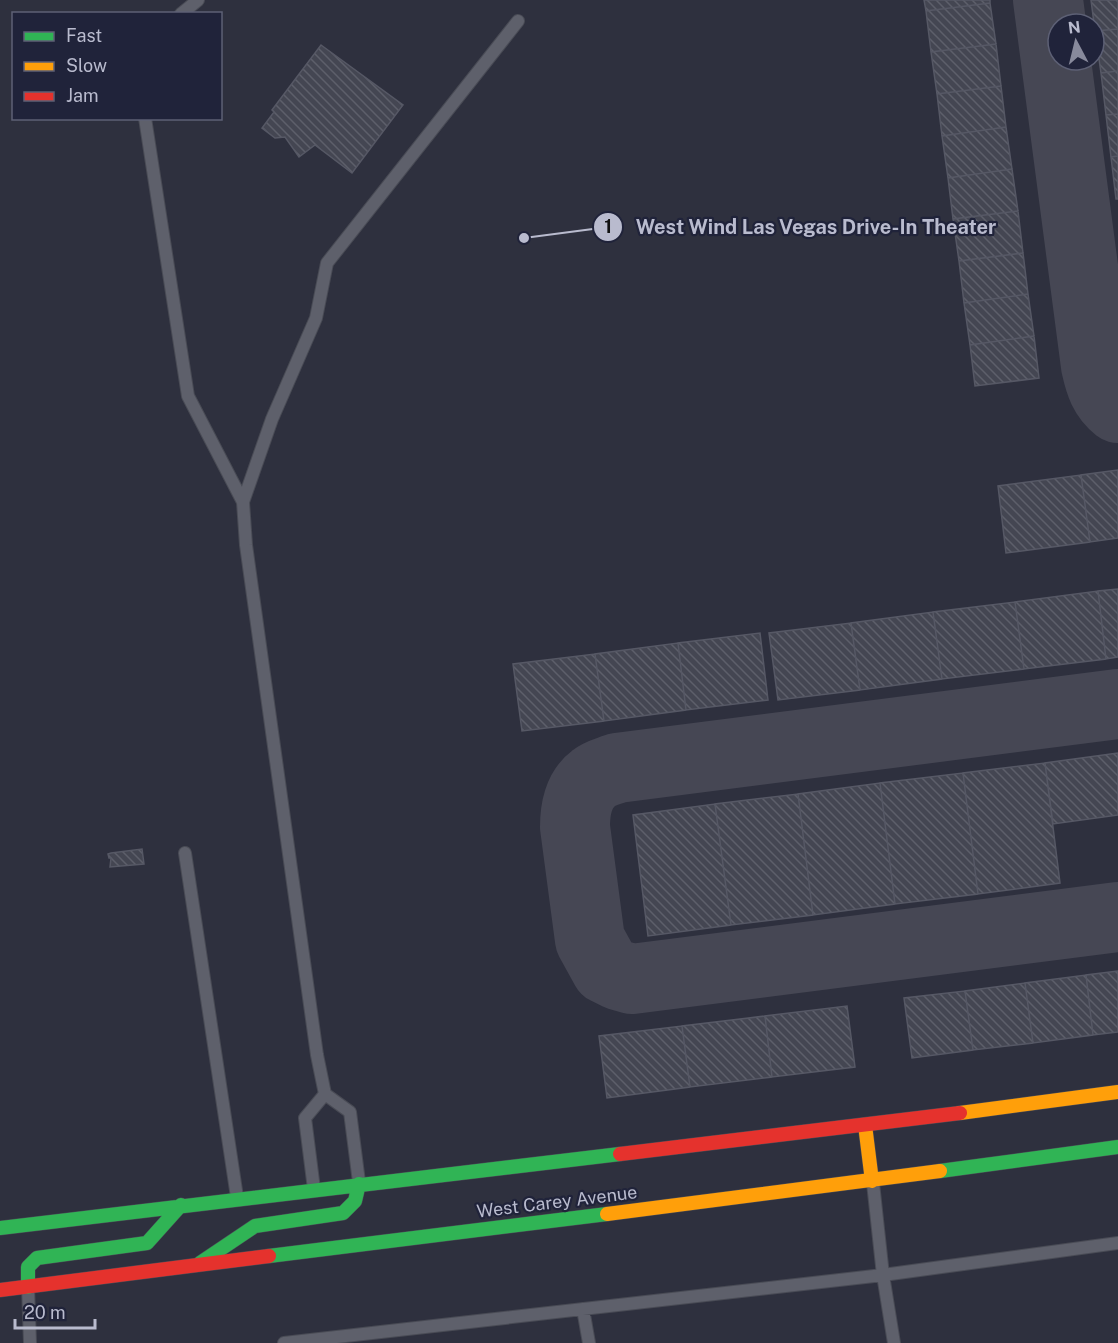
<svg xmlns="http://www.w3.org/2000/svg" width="1118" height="1343" font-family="'Public Sans',sans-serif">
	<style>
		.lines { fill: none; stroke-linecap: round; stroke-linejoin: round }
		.taxiway { stroke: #464754; stroke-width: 70 }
		.building { fill: url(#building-back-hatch); stroke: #565865; stroke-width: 1.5 }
		.lane-casing { stroke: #494b55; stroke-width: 14 }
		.fast-casing { stroke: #494b55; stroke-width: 15 }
		.slow-casing { stroke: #494b55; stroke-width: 15 }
		.jam-casing { stroke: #494b55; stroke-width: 15 }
		.lane { stroke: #5e606b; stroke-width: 12 }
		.fast { stroke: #30b455; stroke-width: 14 }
		.slow { stroke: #ff9f0a; stroke-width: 14 }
		.jam { stroke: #e5322d; stroke-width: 14 }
		.labels { text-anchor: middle; stroke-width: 4.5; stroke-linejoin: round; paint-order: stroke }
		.street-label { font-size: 18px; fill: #b9bbce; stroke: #20233a }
		.leader { fill: none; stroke: #b9bbce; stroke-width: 2 }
		.callout-dot { fill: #b9bbce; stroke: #20233a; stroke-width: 2 }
		.mark-label { font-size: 18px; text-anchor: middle; font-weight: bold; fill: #111 }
		.callout-label { font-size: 20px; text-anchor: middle; font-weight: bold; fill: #b9bbce; stroke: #20233a; stroke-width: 4.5; stroke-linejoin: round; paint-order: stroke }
	</style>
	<defs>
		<pattern id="building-back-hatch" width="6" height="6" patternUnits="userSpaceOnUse" patternTransform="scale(1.5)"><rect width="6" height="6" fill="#444652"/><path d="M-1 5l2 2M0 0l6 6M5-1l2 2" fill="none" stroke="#5d5f6a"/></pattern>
	</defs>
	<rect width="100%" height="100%" fill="#2e303e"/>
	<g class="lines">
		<!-- taxiway -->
		<path class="taxiway" d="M1048 0 1096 366C1100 384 1104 397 1118 408
			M1118 704 617 768C610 771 600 773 594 778 578 790 575 809 575 827L590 940 606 969 618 975 632 979 1118 917"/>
	</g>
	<!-- building -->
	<path class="building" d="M924 0H990V3L926 11Z
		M1091 0H1118V29L1095 31Z
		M990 3 996 44 931 52 926 11Z
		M1118 29V71L1101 73 1095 31Z
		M996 44 1001 86 937 94 931 52Z
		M321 45 403 105 352 173 315 145 299 157 285 137 275 138 262 128 274 112 272 110Z
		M1118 71V114L1106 115 1101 73Z
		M1001 86 1006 127 942 136 937 94Z
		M1118 114V156L1111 157 1106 115Z
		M1006 127 1012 169 948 178 942 136Z
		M1118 156V199H1116L1111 157Z
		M1012 169 1018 211 953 219 948 178Z
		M1018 211 1023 253 959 261 953 219Z
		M1023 253 1028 294 964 303 959 261Z
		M1028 294 1034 336 970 345 964 303Z
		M1034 336 1039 378 975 386 970 345Z
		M1118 470V538L1090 542 1081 475Z
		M1081 475 1090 542 1006 553 998 486Z
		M1118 589V657L1106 659 1098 591Z
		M1098 591 1106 659 1024 669 1015 602Z
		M1015 602 1024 669 942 679 933 612Z
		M933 612 942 679 860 690 851 623Z
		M851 623 860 690 778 700 769 633Z
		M760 633 768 700 686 710 678 643Z
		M678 643 686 710 604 721 595 654Z
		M595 654 604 721 522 731 513 664Z
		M1118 753V815L1053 824 1045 763Z
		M1045 763 1060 883 978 894 963 773Z
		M963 773 978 894 895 904 880 783Z
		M880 783 895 904 813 915 798 794Z
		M798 794 813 915 731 925 715 804Z
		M715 804 731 925 648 936 633 815Z
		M142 849 144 864 110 867 111 858H109L108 854 111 853Z
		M1118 971V1032L1093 1035 1086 975Z
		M1086 975 1093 1035 1033 1043 1025 983Z
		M1025 983 1033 1043 973 1050 965 991Z
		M965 991 973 1050 912 1058 904 998Z
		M847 1006 855 1067 772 1077 765 1016Z
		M765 1016 772 1077 690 1087 682 1026Z
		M682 1026 690 1087 607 1098 599 1036Z"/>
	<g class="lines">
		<defs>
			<path id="lane" d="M181 14 198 0
				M145 118 188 396 243 502
				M185 853 237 1197
				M325 1094 317 1055 246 545 243 502 272 419 316 318 327 263 518 21
				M873 1183 883 1275 1118 1243
				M314 1189 305 1118 325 1094 350 1112 359 1182
				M28 1287 30 1343
				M583 1309 589 1343
				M284 1343 883 1275 894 1343"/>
			<path id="fast" d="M940 1171 1118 1147
				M0 1228 620 1154
				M269 1256 607 1214
				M200 1263 255 1226 343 1213 355 1201 359 1184
				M28 1287V1267L37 1258 147 1243 181 1205"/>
			<path id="slow" d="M960 1113 1118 1092
				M865 1125 872 1181
				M607 1214 940 1171"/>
			<path id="jam" d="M620 1154 960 1113
				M0 1290 269 1256"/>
		</defs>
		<!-- lane casing -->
		<use href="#lane" class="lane-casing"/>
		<!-- fast casing -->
		<use href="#fast" class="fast-casing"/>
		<!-- slow casing -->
		<use href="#slow" class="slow-casing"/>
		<!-- jam casing -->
		<use href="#jam" class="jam-casing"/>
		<!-- lane -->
		<use href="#lane" class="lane"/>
		<!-- fast -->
		<use href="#fast" class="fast"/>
		<!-- slow -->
		<use href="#slow" class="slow"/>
		<!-- jam -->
		<use href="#jam" class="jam"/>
	</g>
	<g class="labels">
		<!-- street labels -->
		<g class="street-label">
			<text transform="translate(557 1202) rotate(-7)" y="6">West Carey Avenue</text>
		</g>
	</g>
	<!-- callouts -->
	<path class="leader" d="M524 238L608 227"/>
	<g class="callout-dot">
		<circle cx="524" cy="238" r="6"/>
		<circle cx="608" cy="227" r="15"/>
	</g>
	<g class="mark-label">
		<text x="608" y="233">1</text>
	</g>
	<g class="callout-label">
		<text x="816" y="234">West Wind Las Vegas Drive-In Theater</text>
	</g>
	<!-- legend -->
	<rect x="12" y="12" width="210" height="108" fill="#20233a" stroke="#5d6075" stroke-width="1.5"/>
	<rect x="24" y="32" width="30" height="9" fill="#30b455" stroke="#5d6075" stroke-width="1.5"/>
	<text x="66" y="42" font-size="18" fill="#b9bbce">Fast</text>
	<rect x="24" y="62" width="30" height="9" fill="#ff9f0a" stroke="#5d6075" stroke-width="1.5"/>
	<text x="66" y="72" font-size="18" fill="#b9bbce">Slow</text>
	<rect x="24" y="92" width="30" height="9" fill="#e5322d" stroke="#5d6075" stroke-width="1.5"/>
	<text x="66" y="102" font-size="18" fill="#b9bbce">Jam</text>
	<!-- north arrow -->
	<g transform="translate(1076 42) rotate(353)"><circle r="28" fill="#20233a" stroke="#5d6075" stroke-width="1.5"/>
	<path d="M0-4.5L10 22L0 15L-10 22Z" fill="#888a9c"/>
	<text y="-9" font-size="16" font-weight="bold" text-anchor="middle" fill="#b9bbce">N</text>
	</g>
	<!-- scale -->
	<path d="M15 1319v9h80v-9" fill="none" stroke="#b9bbce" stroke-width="3"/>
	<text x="24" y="1319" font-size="18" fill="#b9bbce" stroke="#20233a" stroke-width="4.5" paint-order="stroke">20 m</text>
</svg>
